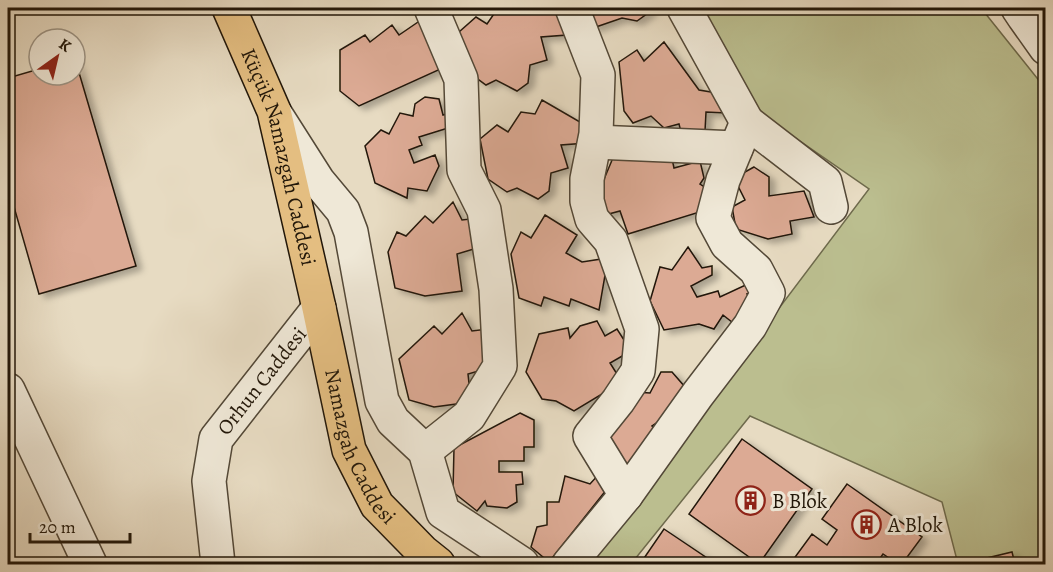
<svg xmlns="http://www.w3.org/2000/svg" width="1053" height="572" font-family="Alegreya,serif">
	<style>
		.green { fill: #bbbe8f; stroke: #6e6a4c; stroke-width: 1.5 }
		.building { fill: #dcaa94; stroke: #221709; stroke-width: 1.5; filter: url(#shadow) }
		.lines { fill: none; stroke-linecap: round; stroke-linejoin: round }
		.minor-casing { stroke: #534837; stroke-width: 36 }
		.major-casing { stroke: #221709; stroke-width: 36 }
		.minor { stroke: #efe8d7; stroke-width: 33 }
		.major { stroke: #e4be81; stroke-width: 33 }
		.labels { text-anchor: middle; stroke-width: 6; stroke-linejoin: round; paint-order: stroke }
		.street-label { font-size: 21px; fill: #221709; stroke: #efe8d7 }
		.poi-label { font-size: 21px; fill: #221709; stroke: #efe8d7; text-anchor: start }
	</style>
	<defs>
		<filter id="shadow"><feDropShadow dx="6" dy="4" stdDeviation="3" flood-color="#0004"/></filter>
	</defs>
	<rect width="100%" height="100%" fill="#e7dbc2"/>
	<filter id="stains"><feTurbulence type="fractalNoise" baseFrequency=".00333" numOctaves="4"/><feColorMatrix values="0 0 0 0 .2 0 0 0 0 .09 0 0 0 0 .02 0 0 0 .5 -.17"/></filter>
	<radialGradient id="worn" r=".72"><stop offset=".6" stop-color="#630" stop-opacity="0"/><stop offset="1" stop-color="#630" stop-opacity=".3"/></radialGradient>
	<!-- green -->
	<path class="green" d="M691 8H981L1045 88V564H958L942 502 750 416 631 564H586L869 189 752 108Z"/>
	<!-- building -->
	<path class="building" d="M498 8H547L559 14 567 35 541 37 547 60 530 65 528 83 517 91 496 80 486 85 467 71 459 32 476 17 487 24Z
		M585 8H650L651 11 637 21 622 18 593 28Z
		M421 20 445 67 359 106 340 91V50L365 35 370 42 392 25 399 35Z
		M664 42 699 90 723 94 727 113 706 112 705 131 682 136 679 124 664 128 651 116 633 123 624 111 619 62 637 50 644 61Z
		M75 59 136 266 39 294 8 186V78L39 69V75H75Z
		M425 97 439 99 443 115 457 111 461 124 419 137 422 145 409 150 414 163 435 155 439 166 427 191 408 188 407 198 375 183 365 146 381 130 389 134 400 113 413 116 415 104Z
		M542 100 580 122 587 143 561 145 568 168 551 173 549 191 538 199 517 188 507 192 488 179 480 139 497 125 508 132 521 112 535 114Z
		M615 153 671 154 674 168 700 161 704 178 700 184 709 190 703 211 628 234 620 211 605 215 602 184Z
		M754 167 769 177V196L804 191 814 217 790 221 792 234 768 239 736 229 732 207 745 200 734 178Z
		M453 202 462 220 479 218 487 245 457 254 462 291 425 296 395 288 388 252 397 232 406 236 425 216 433 223Z
		M545 215 577 235 566 253 582 262 608 258 599 310 571 299 569 306 544 297 541 306 519 298 511 254 521 232 531 238Z
		M688 247 702 268 712 266V275L691 286 697 297 718 291 720 297 752 282 756 291 747 294 755 306 737 326 723 315 714 329 699 324 664 330 650 301 660 267 672 270Z
		M462 313 472 331 488 329 499 365 468 374 471 402 434 407 409 400 399 359 434 326 442 334Z
		M597 321 605 336 617 329 631 351 610 363 622 382 574 411 556 401 542 399 526 372 539 334 568 328 570 338 580 326Z
		M661 372H672L685 387 676 410 652 426 659 436 626 472 606 427 634 392 650 393Z
		M520 413 534 420V447H524V461H499V472H522L523 484 516 485 517 502 507 508 487 506 485 501 477 511 453 492 454 448Z
		M742 439 812 489 759 564 689 514Z
		M600 473 611 484 549 562 531 547 537 527 547 525V502H559L565 476 590 484Z
		M847 484 922 537 902 564H898L883 554 876 564H790L812 534 827 545 837 530 822 519Z
		M664 529 716 564H640Z
		M1012 552 1015 564H962Z"/>
	<g class="lines">
		<defs>
			<g id="minor">
				<path d="M572 8 598 75 596 134 587 179V201L592 219 611 241 642 329 638 371 618 401 590 436 626 495"/>
				<path d="M684 8 747 122"/>
				<path d="M1018 8 1024 17 1046 48"/>
				<path d="M276 115 318 181 343 211 351 232 382 401 393 421 425 451 443 512 522 564"/>
				<path d="M595 142 736 148"/>
				<path d="M8 390 90 564"/>
				<path d="M425 451 469 416 500 366 496 289 484 210 464 170 461 79 431 8"/>
				<path id="s1" d="M218 564 209 481 216 439 319 308"/>
				<path d="M569 564 626 495 698 394 750 326 768 293 756 270 727 244 713 218 723 180 747 122 825 182 831 207"/>
			</g>
			<g id="major">
				<path id="s2" d="M229 8 274 111 319 308 349 450 377 505 423 552 438 564"/>
			</g>
		</defs>
		<!-- minor casing -->
		<use href="#minor" class="minor-casing"/>
		<!-- major casing -->
		<use href="#major" class="major-casing"/>
		<!-- minor -->
		<use href="#minor" class="minor"/>
		<!-- major -->
		<use href="#major" class="major"/>
	</g>
	<!-- icons -->
	<defs>
		<symbol id="building-ring" viewBox="-11 -11 22 22"><circle r="9.5" fill="#efe8d7" stroke="#8f2418" stroke-width="1.5"/><path d="M-4-6H4V6H1V3H-1V6H-4ZM-2.5-4.3h1.7v1.8h-1.7ZM.8-4.3h1.7v1.8H.8ZM-2.5-1h1.7V.8h-1.7ZM.8-1h1.7V.8H.8Z" fill="#8f2418"/></symbol>
	</defs>
	<g fill-rule="evenodd">
		<use href="#building-ring" x="734" y="484" width="33" height="33"/>
		<use href="#building-ring" x="850" y="508" width="33" height="33"/>
	</g>
	<g class="labels">
		<!-- street labels -->
		<g class="street-label">
			<text dy="7" stroke="none"><textPath href="#s2" startOffset="158">Küçük Namazgah Caddesi</textPath></text>
			<text dy="7" stroke="none"><textPath href="#s1" startOffset="200">Orhun Caddesi</textPath></text>
			<text dy="7" stroke="none"><textPath href="#s2" startOffset="460">Namazgah Caddesi</textPath></text>
		</g>
		<!-- poi labels -->
		<g class="poi-label">
			<text x="772" y="508">B Blok</text>
			<text x="888" y="532">A Blok</text>
		</g>
	</g>
	<!-- margin -->
	<rect width="1053" height="572" fill="none" stroke="#e7dbc2" stroke-width="30"/>
	<rect x="9" y="9" width="1035" height="554" fill="none" stroke="#221709" stroke-width="3"/>
	<rect x="15" y="15" width="1023" height="542" fill="none" stroke="#221709" stroke-width="1.5"/>
	<!-- north arrow -->
	<g transform="translate(57 57) rotate(34)"><circle r="28" fill="#efe8d7" stroke="#9d9485" stroke-width="1.5"/>
	<path d="M0-4.5L10 22L0 15L-10 22Z" fill="#8f2418"/>
	<text y="-9" font-size="16" font-weight="bold" text-anchor="middle" fill="#221709">K</text>
	</g>
	<!-- scale -->
	<path d="M30 533v9h100v-9" fill="none" stroke="#221709" stroke-width="3"/>
	<text x="39" y="533" font-size="18" fill="#221709" stroke="#efe8d7" stroke-width="4.5" paint-order="stroke">20 m</text>
	<rect width="100%" height="100%" filter="url(#stains)"/>
	<rect width="100%" height="100%" fill="url(#worn)"/>
</svg>
